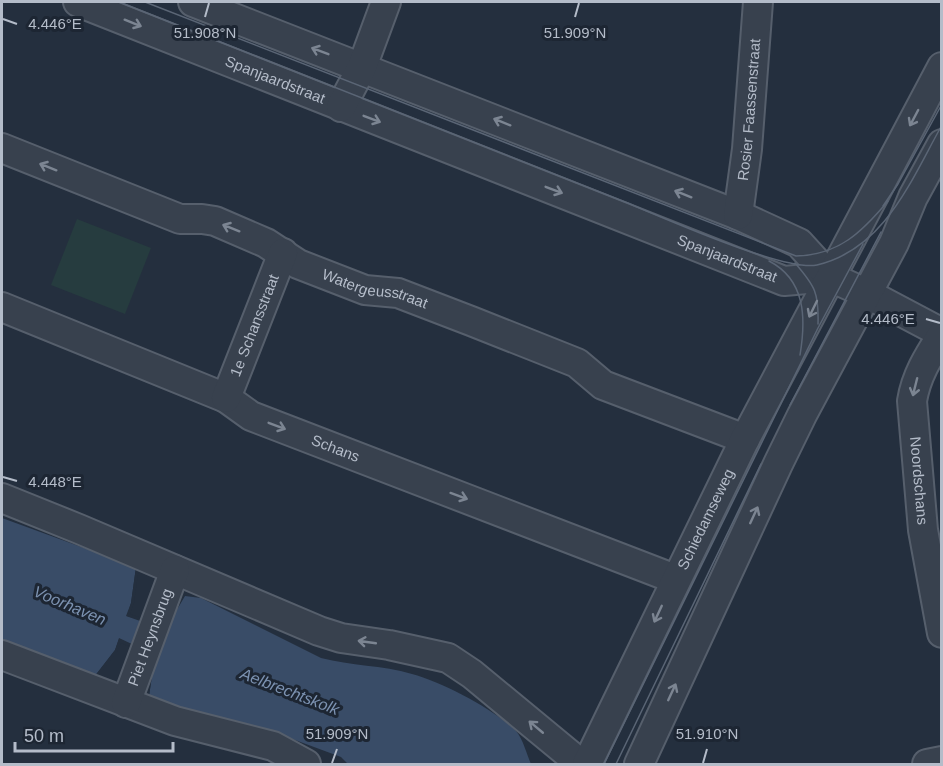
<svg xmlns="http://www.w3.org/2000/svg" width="943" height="766" font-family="Arial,sans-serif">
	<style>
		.green { fill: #263c3f }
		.water { fill: #394c67 }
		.pier { fill: #242f3e }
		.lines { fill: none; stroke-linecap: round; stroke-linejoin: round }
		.minor-casing { stroke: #565f6c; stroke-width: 32 }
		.minor { stroke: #38414e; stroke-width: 28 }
		.tram { stroke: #5a6575; stroke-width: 1.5 }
		.oneway { stroke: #7c8592 }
		.ticks { fill: none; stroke: #b4bcc9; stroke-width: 2 }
		.labels { text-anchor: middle; stroke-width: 6; stroke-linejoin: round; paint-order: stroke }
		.street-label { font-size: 15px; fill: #b4bcc9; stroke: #1d2633 }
		.water-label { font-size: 16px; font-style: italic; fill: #7c92b1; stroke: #1d2633 }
		.ticks-label { font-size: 15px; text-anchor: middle; fill: #b4bcc9; stroke: #1d2633; stroke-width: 6; stroke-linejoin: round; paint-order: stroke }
	</style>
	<rect width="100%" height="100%" fill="#242f3e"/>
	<!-- green -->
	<path class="green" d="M77 219 151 248 125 314 51 285Z"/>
	<!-- water -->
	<path class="water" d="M2 518 136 567 131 603 127 616 143 621 172 618 185 596 201 598 321 658C351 666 382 665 412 674 442 682 494 709 516 731 523 739 527 755 531 764H348L341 757 287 737 151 703 149 696 153 669 134 646 119 639 115 650 91 681 2 643Z"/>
	<!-- pier -->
	<path class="pier" d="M136 567H139L134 603 130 614 144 619 169 617 182 594 186 593 172 618 153 669 149 696 151 703 146 696 150 669 133 648 121 643 117 652 93 683 91 681 115 650 119 638 134 645 143 622 126 616 131 603Z"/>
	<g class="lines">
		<defs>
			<g id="minor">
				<path id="s1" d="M78 2 784 281 830 277"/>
				<path d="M193 2 738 215 799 243 830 277 868 294 942 333"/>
				<path d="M341 107 362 67 386 2"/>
				<path id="s2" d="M2 148 180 219H202L215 221 266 243 298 264 365 290 398 293 471 321 577 363 603 385 745 439"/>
				<path id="s3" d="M738 215 747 149 758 2"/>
				<path id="s4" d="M2 307 226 398 251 416 675 579"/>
				<path id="s5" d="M942 335C928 357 916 376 912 401L923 530 942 633"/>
				<path id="s6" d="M226 398 283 253"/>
				<path d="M2 498 79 529 319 631 341 638 389 645 448 658 472 674 581 764"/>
				<path d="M2 655 175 721 273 746 306 764"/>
				<path id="s7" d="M126 703 175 570"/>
				<path id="s8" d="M587 764 745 439 942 67"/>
				<path d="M639 764 778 464 802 415 894 243 913 197 942 144"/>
				<path d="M927 764 942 761"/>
			</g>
		</defs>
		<!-- minor casing -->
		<use href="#minor" class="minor-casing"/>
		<!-- minor -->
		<use href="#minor" class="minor"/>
		<!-- tram -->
		<path class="tram" d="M119 2C287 70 456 136 625 202 662 217 784 272 817 265 885 249 911 180 942 125
			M145 2 796 256C839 255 862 232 888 201
			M883 206 898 184 942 104
			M769 261C806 280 806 319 800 355
			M795 263C815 286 819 293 818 324
			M790 405 881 232
			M604 764 818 328 863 244
			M616 764 761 464"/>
	</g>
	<!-- one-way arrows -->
	<defs><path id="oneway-shaft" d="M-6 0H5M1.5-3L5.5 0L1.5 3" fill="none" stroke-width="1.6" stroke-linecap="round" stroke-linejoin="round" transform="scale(1.5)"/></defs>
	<g class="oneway">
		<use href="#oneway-shaft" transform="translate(133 23) rotate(22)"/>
		<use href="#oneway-shaft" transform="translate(320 51) rotate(-159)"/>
		<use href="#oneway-shaft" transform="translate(914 118) rotate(118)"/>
		<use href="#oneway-shaft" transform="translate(372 119) rotate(21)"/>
		<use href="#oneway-shaft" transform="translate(502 122) rotate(-158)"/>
		<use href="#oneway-shaft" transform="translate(48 167) rotate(-158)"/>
		<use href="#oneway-shaft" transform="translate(554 190) rotate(21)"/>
		<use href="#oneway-shaft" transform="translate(683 194) rotate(-158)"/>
		<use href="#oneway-shaft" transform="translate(231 228) rotate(-158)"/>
		<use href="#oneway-shaft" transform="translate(813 309) rotate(116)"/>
		<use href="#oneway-shaft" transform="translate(915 387) rotate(104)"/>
		<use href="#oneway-shaft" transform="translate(277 426) rotate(21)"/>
		<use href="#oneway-shaft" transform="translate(459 496) rotate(20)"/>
		<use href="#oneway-shaft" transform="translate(754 515) rotate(-65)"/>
		<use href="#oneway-shaft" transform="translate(658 614) rotate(115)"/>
		<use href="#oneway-shaft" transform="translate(367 642) rotate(-172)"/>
		<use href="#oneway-shaft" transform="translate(672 692) rotate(-65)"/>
		<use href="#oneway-shaft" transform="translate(536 727) rotate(-140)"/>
	</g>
	<!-- ticks -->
	<path class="ticks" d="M205 17 209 3M575 17 579 3M3 19 17 24M926 319 940 323M3 477 17 481M332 763 337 749M703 763 707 749"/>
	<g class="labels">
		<!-- street labels -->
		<g class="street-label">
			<text dy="5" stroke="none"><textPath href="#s1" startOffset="212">Spanjaardstraat</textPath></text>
			<text dy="5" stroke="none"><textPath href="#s3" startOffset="106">Rosier Faassenstraat</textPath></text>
			<text dy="5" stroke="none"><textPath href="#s1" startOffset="698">Spanjaardstraat</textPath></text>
			<text dy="5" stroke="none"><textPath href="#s2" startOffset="402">Watergeusstraat</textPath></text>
			<text dy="5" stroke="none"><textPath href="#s6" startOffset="78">1e Schansstraat</textPath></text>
			<text dy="5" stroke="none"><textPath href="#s4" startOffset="363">Schans</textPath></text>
			<text dy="5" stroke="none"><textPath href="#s5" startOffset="153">Noordschans</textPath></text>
			<text dy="5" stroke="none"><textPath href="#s8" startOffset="272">Schiedamseweg</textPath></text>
			<text dy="5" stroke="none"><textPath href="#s7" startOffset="70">Piet Heynsbrug</textPath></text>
		</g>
		<!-- water labels -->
		<g class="water-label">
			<text transform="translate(70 605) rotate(23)" y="6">Voorhaven</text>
			<text transform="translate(290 691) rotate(21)" y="6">Aelbrechtskolk</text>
		</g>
	</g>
	<g class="ticks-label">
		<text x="55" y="29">4.446°E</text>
		<text x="205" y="38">51.908°N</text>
		<text x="575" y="38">51.909°N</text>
		<text x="888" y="324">4.446°E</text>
		<text x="55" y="487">4.448°E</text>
		<text x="337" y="739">51.909°N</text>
		<text x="707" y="739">51.910°N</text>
	</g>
	<!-- border -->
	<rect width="943" height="766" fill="none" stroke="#b4bcc9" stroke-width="6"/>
	<!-- scale -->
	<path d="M15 742v9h158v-9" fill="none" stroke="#b4bcc9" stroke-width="3"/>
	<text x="24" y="742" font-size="18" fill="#b4bcc9" stroke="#1d2633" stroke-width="4.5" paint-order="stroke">50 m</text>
</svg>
